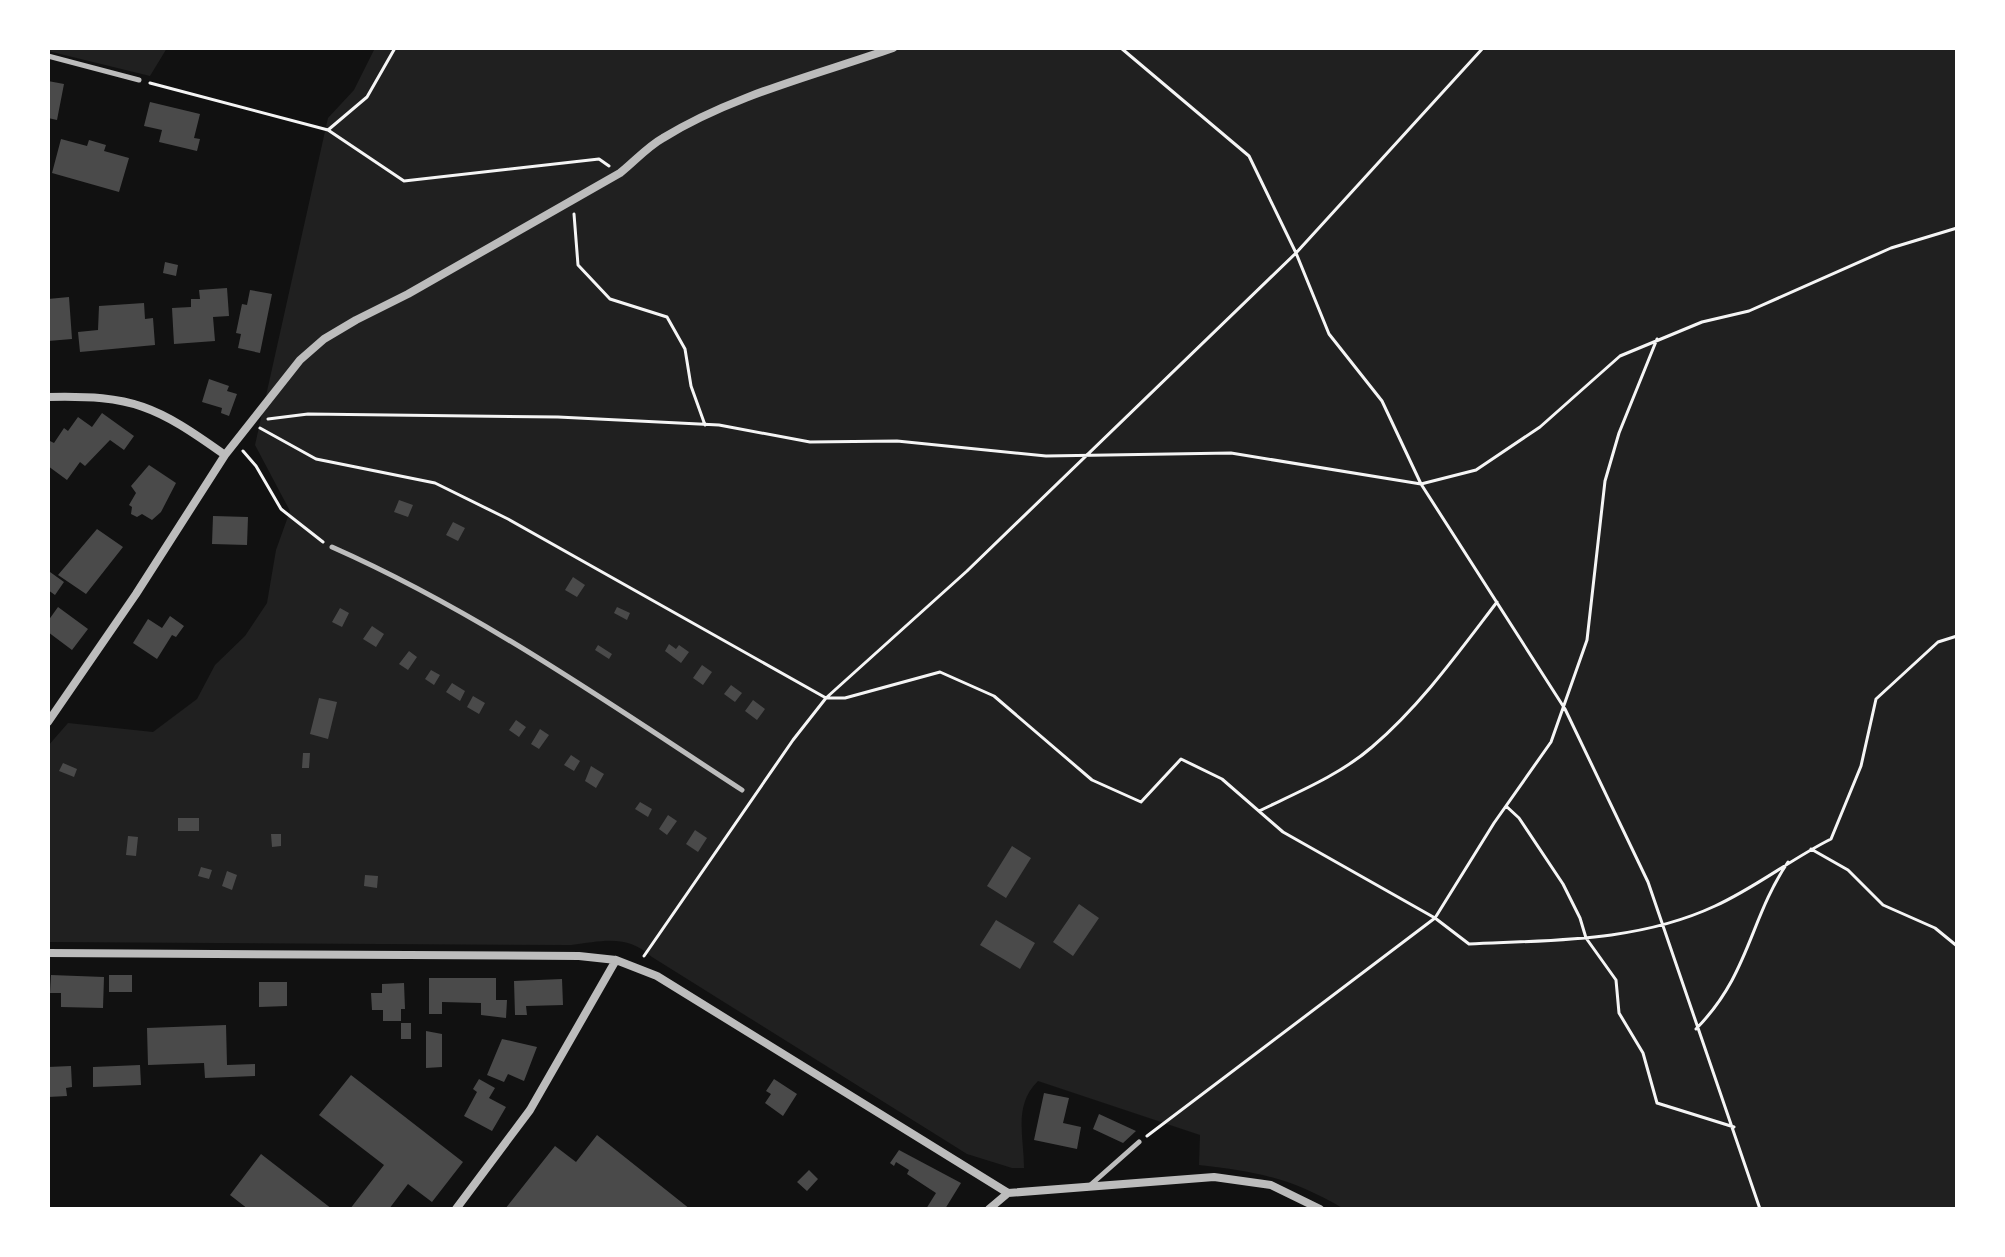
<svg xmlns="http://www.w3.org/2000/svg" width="2005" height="1257" font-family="'Varela Round',sans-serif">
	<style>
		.green { fill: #202020 }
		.building { fill: #4a4a4a }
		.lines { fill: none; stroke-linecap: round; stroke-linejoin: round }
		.path { stroke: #f5f5f5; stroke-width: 3 }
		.service { stroke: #bcbcbc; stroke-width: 5 }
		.minor { stroke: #bcbcbc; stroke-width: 8 }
	</style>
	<rect width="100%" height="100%" fill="#111"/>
	<!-- green -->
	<path class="green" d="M48 48H167L150 76 48 51Z
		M375 48H1957V1209H1344C1291 1178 1259 1172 1199 1165L1200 1135 1038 1081C1013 1105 1024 1137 1024 1168H1012L967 1154 652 957C626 934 604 941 571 945L48 942V746L68 723 153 732 197 699 215 665 245 636 267 603 276 550 290 511 255 445 328 118 354 90Z"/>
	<!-- building -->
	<path class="building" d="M48 81 64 84 57 120 48 118Z
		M150 102 200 114 194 138 200 139 197 151 159 142 162 130 144 126Z
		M61 139 87 146 89 140 106 145 104 151 129 158 119 192 52 173Z
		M165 262 178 265 176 276 163 273Z
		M227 288 229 316 213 317 215 341 174 344 172 308 191 307V299H200L199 290Z
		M250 290 272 294 260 353 238 348 241 334 236 333 242 304 247 305Z
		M69 297 72 339 48 341V299Z
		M144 303 145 319 153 318 155 345 80 352 78 332 98 330 99 306Z
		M209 379 229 386 227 391 237 394 229 416 221 413 222 408 202 402Z
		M102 413 134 436 124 450 110 440 85 466 80 462 67 480 48 466 50 441 54 443 64 428 68 431 78 417 92 427Z
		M149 465 176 483 161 512 152 520 142 514 137 517 131 514 132 507 129 505 136 493 131 486Z
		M399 500 413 505 408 517 394 512Z
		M213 516 248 517 247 545 212 544Z
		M453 522 465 528 458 541 446 535Z
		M97 529 123 547 86 594 58 575Z
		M50 572 64 582 55 595 48 590Z
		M573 577 585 585 577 597 565 590Z
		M58 607 88 629 72 650 48 632V621Z
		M617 607 630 613 627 620 614 613Z
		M340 608 349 613 342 627 332 622Z
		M170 616 184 626 176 637 172 635 157 659 133 643 148 619 162 628Z
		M372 626 384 634 376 647 363 639Z
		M669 644 676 649 679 645 689 652 681 663 665 651Z
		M598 645 612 654 609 659 595 650Z
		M409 651 417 657 408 670 399 664Z
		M702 665 712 672 703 685 693 678Z
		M431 670 440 675 434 685 425 679Z
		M452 683 465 691 460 701 446 692Z
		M731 685 742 693 735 702 724 694Z
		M473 696 485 703 479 714 467 707Z
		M319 698 337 702 328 739 310 734Z
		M753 700 765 709 757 720 745 711Z
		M516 720 526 727 519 737 509 730Z
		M540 729 549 735 539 749 531 744Z
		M303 753H310L309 768H302Z
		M571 755 580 761 574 771 564 765Z
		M63 763 77 769 74 777 59 771Z
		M591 766 604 774 596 788 585 781Z
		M640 802 652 809 648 817 635 809Z
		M668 815 677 821 667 835 659 829Z
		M178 818H199V831H178Z
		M695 830 707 838 698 852 686 844Z
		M271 834H281V846L272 847Z
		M128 836 138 837 136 856 126 855Z
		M1012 846 1031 858 1006 898 987 886Z
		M201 867 212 870 209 879 198 876Z
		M227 871 237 875 232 890 222 886Z
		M365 875 378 876 377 888 364 886Z
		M1079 904 1099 918 1073 956 1053 942Z
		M996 920 1035 943 1020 969 980 945Z
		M51 975 104 977 103 1008 61 1007V993H50Z
		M109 975H132V992H109Z
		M429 978H496V1000H507L506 1018 481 1015V1003L442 1002V1014H429Z
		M562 979 563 1005 526 1006 527 1015H515L514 981Z
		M259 982H287V1006L259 1007Z
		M404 983 405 1009H401V1021H383V1010H372L371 993H382V984Z
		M401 1023H411V1039H401Z
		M226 1025 227 1065 255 1064V1076L205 1078 204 1063 148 1065 147 1028Z
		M426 1031 442 1034V1067L426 1068Z
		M502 1039 537 1047 524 1081 508 1074 504 1082 487 1075Z
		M140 1065 141 1085 93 1087V1067Z
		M71 1066 72 1087 66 1088 67 1096 48 1097V1067Z
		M351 1075 463 1162 432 1202 408 1184 389 1209H350L384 1165 319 1115Z
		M479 1079 495 1088 489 1098 506 1107 492 1131 464 1116 477 1092 473 1089Z
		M774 1079 797 1094 783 1116 765 1103 771 1094 766 1091Z
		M1044 1093 1069 1098 1063 1123 1081 1127 1077 1149 1034 1140Z
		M1099 1114 1136 1131 1123 1143 1093 1129Z
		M597 1135 690 1209H505L555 1146 576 1162Z
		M899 1150 961 1183 945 1209H926L936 1193 907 1174 909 1170 896 1162 894 1166 890 1163Z
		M261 1154 332 1209H248L230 1195Z
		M809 1170 818 1179 807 1191 797 1182Z"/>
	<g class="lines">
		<!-- path -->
		<path class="path" d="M1121 48 1249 156 1296 253 1329 334 1382 401 1421 484 1565 709 1648 882 1760 1209
			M150 83 328 130 404 181 599 159 609 166
			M328 130 367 97 395 48
			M574 214 578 265 610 299 667 317 685 349 691 386 705 425
			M268 419 308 414 558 417 719 425 810 442 897 441 1046 456 1231 453 1421 484 1476 470 1540 427 1620 356 1702 322 1749 311 1891 248 1957 228
			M260 428 316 459 435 483 508 519 826 698H845L940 672 994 696 1092 780 1141 802 1181 759 1222 779 1283 832 1435 918 1469 944C1552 940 1638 942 1715 906 1755 888 1791 859 1831 839L1861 766 1876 699 1938 642 1957 636
			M243 451 256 466 281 509 323 542
			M1506 806 1519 818 1563 884 1580 918 1586 938 1616 980 1619 1013 1643 1053 1657 1103 1734 1127
			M1259 811C1296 793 1340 775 1372 747 1421 705 1458 653 1497 602
			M1811 849 1848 870 1883 905 1935 928 1957 946
			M644 956 793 740 826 698 967 571 1296 253 1483 48
			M1696 1029C1750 974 1749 920 1788 862
			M1147 1136 1435 918 1494 823 1551 742 1587 640 1605 481 1619 433 1657 339"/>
		<!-- service -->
		<path class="service" d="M48 56 139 80
			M332 547C479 612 608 703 742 790
			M1087 1188 1139 1142"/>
		<!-- minor -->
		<path class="minor" d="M48 397C134 395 156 406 225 455
			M48 722 136 594 225 455 300 360 324 339 356 320 408 294 620 173C634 162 647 147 663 138 733 95 816 75 893 48
			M48 953 579 956 616 960 657 976 1008 1193
			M456 1209 530 1110 616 960
			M989 1209 1008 1193 1214 1177 1271 1185 1320 1209"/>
	</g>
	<!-- border -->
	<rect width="2005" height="1257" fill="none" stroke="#ffffff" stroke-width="100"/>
</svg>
